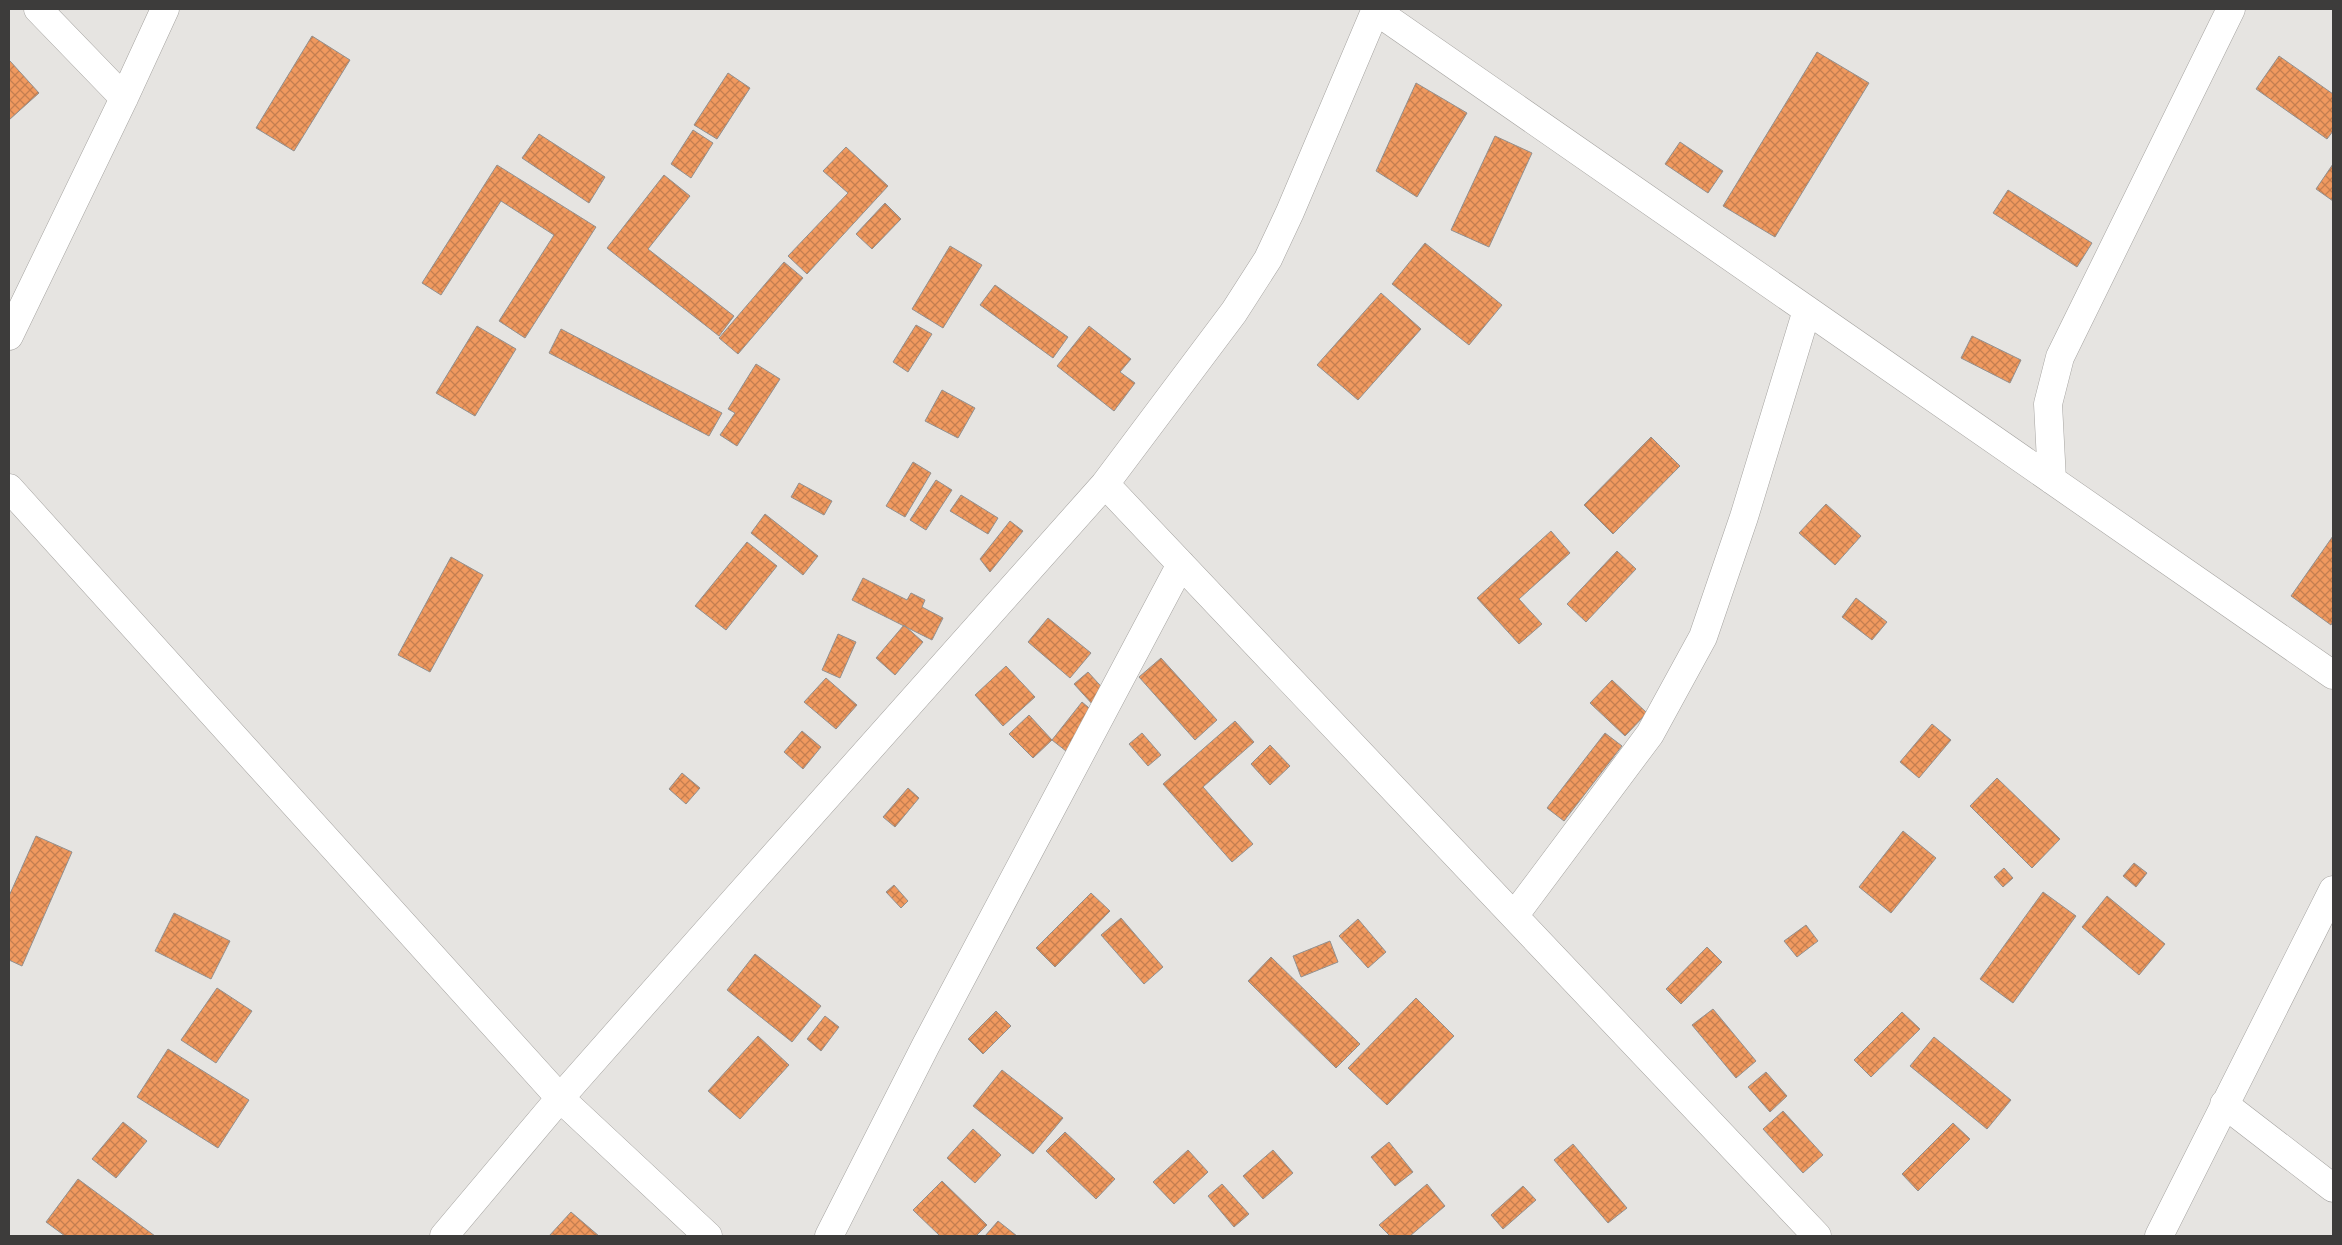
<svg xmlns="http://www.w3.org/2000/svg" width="2342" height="1245" font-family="Barlow,sans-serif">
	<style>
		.building { fill: url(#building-cross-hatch); stroke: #93908e }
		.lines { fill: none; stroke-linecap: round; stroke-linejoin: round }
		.street-casing { stroke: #a5a3a0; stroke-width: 29 }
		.street { stroke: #fff; stroke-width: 28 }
	</style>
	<defs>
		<pattern id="building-cross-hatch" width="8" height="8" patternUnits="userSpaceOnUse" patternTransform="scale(1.25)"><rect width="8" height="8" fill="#f0995f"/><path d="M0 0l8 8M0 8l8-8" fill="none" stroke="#c47e50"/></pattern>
	</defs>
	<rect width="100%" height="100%" fill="#e6e4e1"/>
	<!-- building -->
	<path class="building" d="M312 36 350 60 294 151 256 128Z
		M1817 52 1869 83 1775 237 1723 206Z
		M2279 56 2333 94V131L2327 139 2256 89Z
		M10 61 39 93 9 120V62Z
		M728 73 750 88 717 139 694 125Z
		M1416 83 1467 113 1417 197 1376 171Z
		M693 130 713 143 691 178 671 164Z
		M539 134 605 177 589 203 522 158Z
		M1495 136 1532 153 1489 247 1451 230Z
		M1680 142 1723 171 1708 193 1665 164Z
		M846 147 888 186 807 274 788 256 848 193 823 171Z
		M2333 164V201L2316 189Z
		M497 165 596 227 525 338 499 321 554 235 501 201 441 295 422 283Z
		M664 175 690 196 648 249 734 316 719 336 607 248Z
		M2008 190 2092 243 2077 267 1993 213Z
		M885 203 901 219 872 249 856 234Z
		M1425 243 1502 305 1469 345 1392 284Z
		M950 246 982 265 943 328 912 309Z
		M784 262 803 278 738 354 719 338Z
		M995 285 1068 337 1053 358 980 305Z
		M1381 293 1421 329 1358 400 1317 365Z
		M916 325 932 334 908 372 893 362Z
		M477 326 516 349 475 416 436 393Z
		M1089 326 1131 359 1120 372 1135 383 1114 411 1057 366Z
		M561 329 722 413 709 436 549 353Z
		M1972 336 2021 360 2010 383 1961 358Z
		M756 364 780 379 737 446 720 435 735 413 728 409Z
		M942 390 975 408 958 438 925 421Z
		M1651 437 1680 466 1613 534 1584 505Z
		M913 462 931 473 905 517 886 506Z
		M936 480 952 490 926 530 910 520Z
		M799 483 832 501 824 515 791 497Z
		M961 495 998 518 988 534 950 511Z
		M1826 504 1861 536 1835 565 1799 533Z
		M765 514 818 556 803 575 751 533Z
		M1010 521 1023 531 990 572 980 559Z
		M1551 531 1570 553 1519 599 1542 624 1519 644 1477 598Z
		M2333 536V621L2331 625 2291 596Z
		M747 542 777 566 726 630 695 606Z
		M1617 551 1636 569 1586 622 1567 604Z
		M451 557 483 575 430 672 398 655Z
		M863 578 907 600 911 593 925 600 922 607 943 618 932 640 852 600Z
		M1856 598 1887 622 1872 640 1842 617Z
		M1048 618 1091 653 1070 678 1028 642Z
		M904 625 923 642 895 675 876 658Z
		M838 634 856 642 840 678 822 670Z
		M1161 658 1217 720 1195 740 1139 677Z
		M1006 666 1035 697 1003 726 975 695Z
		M1088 672 1108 694 1094 706 1074 684Z
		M826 678 857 705 836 729 804 702Z
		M1612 680 1647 713 1625 736 1590 703Z
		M1082 702 1101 718 1071 755 1052 740Z
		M1029 715 1052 740 1033 758 1009 734Z
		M1235 721 1254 742 1203 787 1253 844 1232 862 1163 784Z
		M1932 724 1951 740 1919 778 1900 762Z
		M802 731 821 747 803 769 784 752Z
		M1142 733 1161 755 1148 766 1129 744Z
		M1605 733 1622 746 1564 821 1547 808Z
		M1270 745 1290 766 1270 785 1251 764Z
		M682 773 700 788 686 804 669 789Z
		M1997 778 2060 839 2032 868 1970 806Z
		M908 788 919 798 895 827 883 817Z
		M1903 831 1936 858 1891 913 1859 887Z
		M36 836 72 852 22 966 9 960V896Z
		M2134 863 2147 873 2136 887 2123 876Z
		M2004 868 2013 878 2003 887 1994 877Z
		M894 885 908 901 901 908 886 892Z
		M2043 892 2076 916 2013 1003 1980 979Z
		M1091 893 1110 911 1055 967 1036 948Z
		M2107 896 2165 944 2139 975 2082 927Z
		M174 913 230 941 211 979 155 951Z
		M1121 918 1163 967 1144 984 1101 935Z
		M1358 919 1386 952 1368 968 1339 936Z
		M1806 925 1818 941 1797 957 1784 941Z
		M1330 941 1338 962 1301 977 1293 956Z
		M1707 947 1722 962 1681 1004 1666 989Z
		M755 954 821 1006 792 1042 727 990Z
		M1271 957 1360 1044 1336 1068 1248 981Z
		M217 988 252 1011 216 1063 181 1040Z
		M1416 998 1454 1036 1387 1105 1348 1068Z
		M1713 1009 1756 1061 1736 1078 1692 1025Z
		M996 1011 1011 1026 983 1054 968 1039Z
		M1902 1012 1920 1029 1871 1077 1854 1060Z
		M825 1016 839 1027 821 1051 807 1039Z
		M758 1036 789 1065 740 1119 708 1091Z
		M1934 1037 2011 1100 1987 1129 1910 1066Z
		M168 1049 249 1100 218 1148 137 1097Z
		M1002 1070 1063 1118 1033 1154 973 1106Z
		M1766 1072 1787 1096 1770 1112 1748 1087Z
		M1783 1111 1823 1155 1803 1173 1763 1129Z
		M123 1122 147 1141 116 1178 92 1159Z
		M1953 1123 1970 1139 1918 1191 1902 1174Z
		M973 1129 1001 1155 975 1183 947 1158Z
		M1065 1132 1115 1179 1096 1199 1046 1151Z
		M1389 1142 1413 1172 1395 1186 1371 1157Z
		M1573 1144 1627 1208 1608 1223 1554 1160Z
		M1188 1150 1208 1172 1174 1204 1153 1182Z
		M1273 1150 1293 1173 1263 1199 1243 1176Z
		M78 1179 155 1236H65L46 1222Z
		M942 1181 987 1225 976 1236H940L913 1210Z
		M1222 1184 1249 1214 1234 1227 1208 1196Z
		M1427 1184 1445 1206 1410 1236H1390L1379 1225Z
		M1523 1186 1536 1200 1503 1229 1491 1215Z
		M571 1212 599 1236H549Z
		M998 1221 1017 1236H985Z"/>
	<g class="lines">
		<defs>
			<path id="street" d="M38 9 124 98
				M1375 10 2333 675
				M9 336 124 98 165 9
				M2052 480 2048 404 2060 357 2231 9
				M1105 484 1817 1236
				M9 488 560 1098 708 1236
				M1514 916 1650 734 1703 637 1744 517 1807 310
				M2224 1104 2333 1188
				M444 1236 560 1098 734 901 1105 484 1234 312 1268 259 1290 212 1376 9
				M829 1236 926 1045 1181 564
				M2159 1236 2333 890"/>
		</defs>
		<!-- street casing -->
		<use href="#street" class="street-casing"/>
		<!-- street -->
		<use href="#street" class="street"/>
	</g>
	<!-- border -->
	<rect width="2342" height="1245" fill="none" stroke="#3d3c3b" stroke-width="20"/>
</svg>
